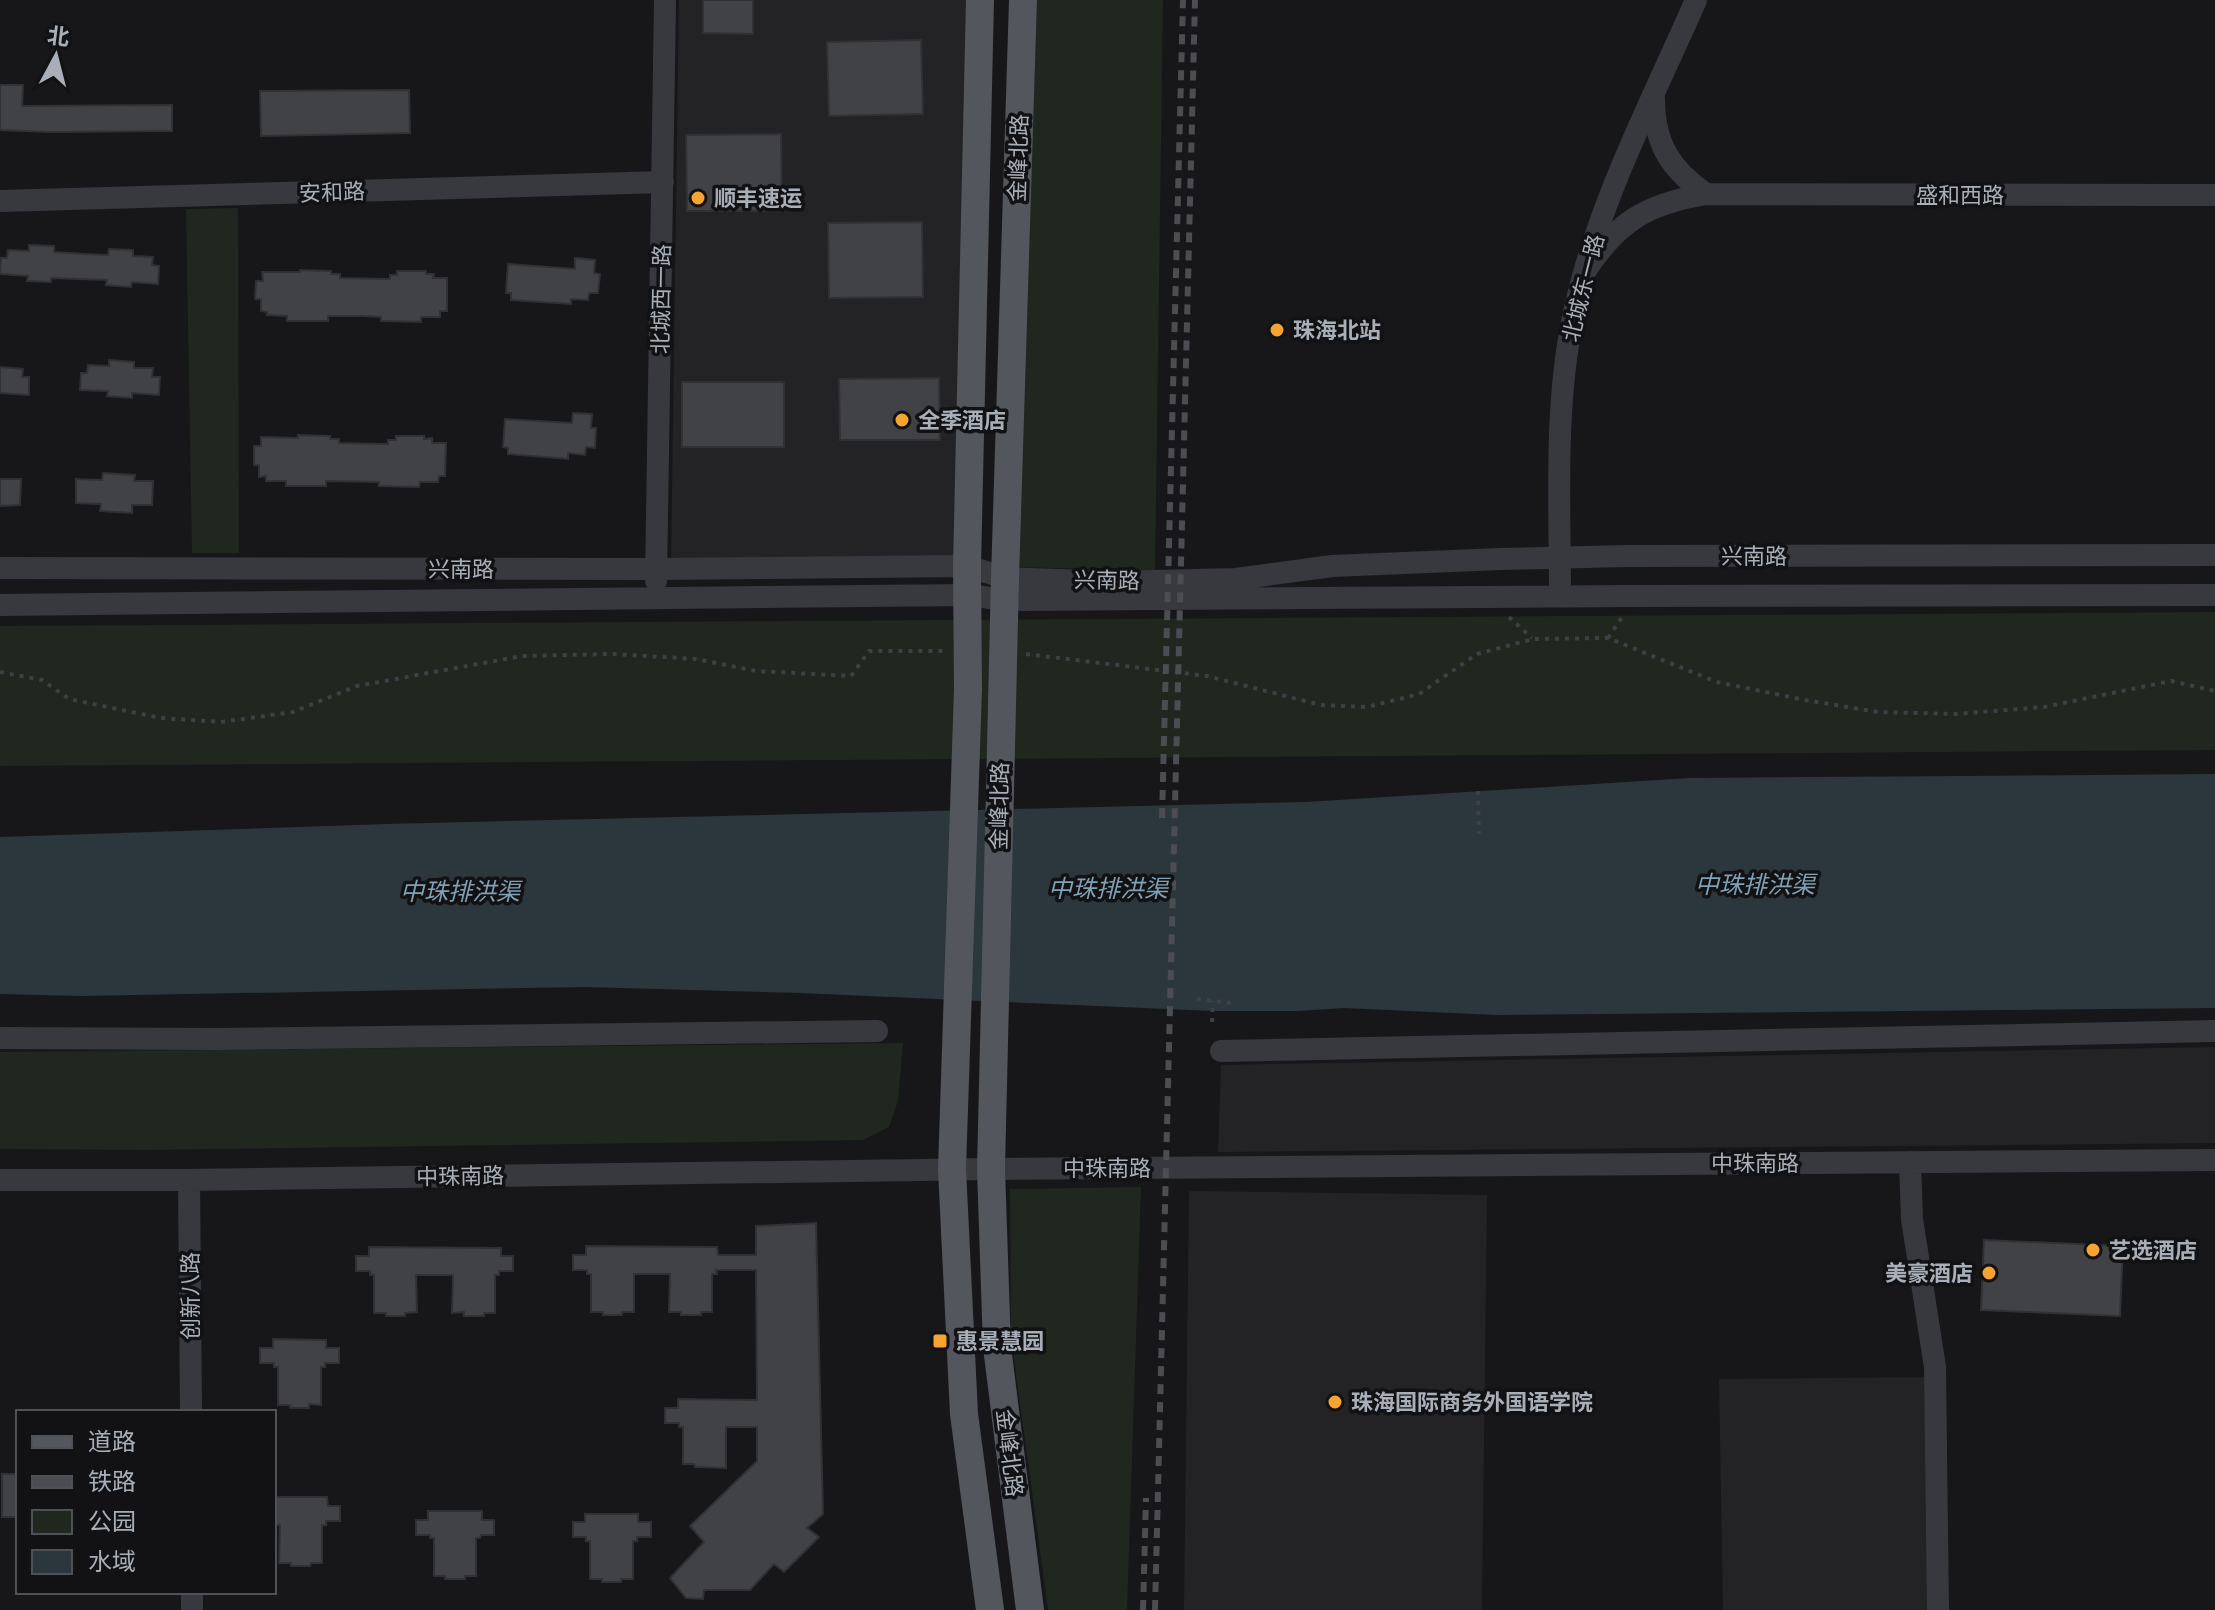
<svg xmlns="http://www.w3.org/2000/svg" width="2215" height="1610" font-family="'Space Grotesk','Noto Sans SC',sans-serif">
	<style>
		.built { fill: #232326 }
		.green { fill: #1f271f }
		.water { fill: #2c373d }
		.building { fill: #414246; stroke: #313135; stroke-width: 2 }
		.lines { fill: none; stroke-linecap: round; stroke-linejoin: round }
		.path { stroke: #3e4045; stroke-width: 4; stroke-dasharray: 4 6; stroke-linecap: butt }
		.minor { stroke: #38393e; stroke-width: 22 }
		.major { stroke: #54565d; stroke-width: 28 }
		.rail { stroke: #4b4d53; stroke-width: 6; stroke-dasharray: 10 8; stroke-linecap: butt }
		.poi-dot { fill: #f6a431; stroke: #121214; stroke-width: 3 }
		.labels { text-anchor: middle; stroke-width: 7; stroke-linejoin: round; paint-order: stroke }
		.street-label { font-size: 22px; fill: #a8afb9; stroke: #121214 }
		.poi-label { font-size: 22px; font-weight: bold; fill: #a8afb9; stroke: #121214; text-anchor: start }
		.water-label { font-size: 24px; font-style: italic; fill: #7fa0b5; stroke: #121214 }
	</style>
	<rect width="100%" height="100%" fill="#171719"/>
	<!-- built -->
	<path class="built" d="M679 0H969L957 557 671 561Z
		M2215 1047V1143L1218 1152 1221 1065Z
		M1189 1191 1487 1195 1482 1610H1184Z
		M1943 1377V1610H1723L1719 1379Z"/>
	<!-- green -->
	<path class="green" d="M1037 0H1163L1155 571 1017 567Z
		M238 208 239 553H192L186 209Z
		M2215 612V750L0 766V626Z
		M903 1043 898 1101 889 1127 863 1140 145 1150 0 1149V1052Z
		M1141 1187 1127 1610H1048L1011 1337 1010 1189Z"/>
	<!-- water -->
	<path class="water" d="M2215 774V1008L1496 1015 1344 1008 1299 1011H1213L800 993 585 987 80 996 0 994V837L386 824 1306 802 1690 778Z"/>
	<!-- building -->
	<path class="building" d="M703 0H753V34L703 33Z
		M921 40 923 114 829 116 827 42Z
		M0 85H23L22 106 172 105V131L49 132 0 130Z
		M409 90 410 133 261 136 260 91Z
		M781 134 782 211H687L686 135Z
		M922 222 923 297 829 298 828 223Z
		M29 245 54 246V252L85 254 108 255 109 249 133 250V256L153 257 152 265 159 266 158 284 132 282 131 287 106 285 107 280 51 278V282L27 281 28 276 0 274 1 258H7L8 250 29 251Z
		M575 258 595 260 594 273 600 274 598 293H589L588 300 571 299V304L511 300V293H506L508 264 575 269Z
		M300 270 331 271V274H340V278L390 279V275H397V271H426V274H434L433 278H447V311H440V317H421V322L381 321V317L362 316H328V321H287V316L267 315V312L261 311V299H255L256 281H263L262 272H300Z
		M109 360 134 362V368H153L152 377H160L159 395 132 393V398L107 396 108 391 80 390 81 373H87L88 365 109 366Z
		M0 367 23 369 22 377H29V395L0 393Z
		M939 378 940 440H840L839 379Z
		M682 382H784V447H682Z
		M573 413 592 414 591 428H596L595 448 586 447 585 455 568 453V459L508 454V448L503 447 505 419 572 423Z
		M298 435 330 436V439H339V443L388 444V440H396V436H424V439L432 438V443H446L445 476H439L438 482H420L419 487 379 486V482L326 481V486H286V481H266V476L259 477V465H254V446H261V437L298 438Z
		M103 473 135 475 134 481H153L152 505H132V513L100 511 101 504 76 503V479L102 480Z
		M0 479H21L20 505 0 506Z
		M816 1223 823 1514 807 1528 819 1537 784 1572 774 1564 750 1590H704L703 1599 686 1598 670 1578 704 1542 690 1526 757 1461V1427H726V1468L695 1467 694 1464H683V1427H679V1423H665V1408H678V1399L757 1400 756 1270H716L717 1274H712V1312H701V1315H681V1312H669L670 1274H634V1312H622V1315H603V1312H591V1274H587V1270H573V1255H586V1246L717 1247 718 1255H756V1226Z
		M1984 1240 2123 1246 2120 1316 1981 1310Z
		M369 1247 501 1248V1256H513V1271H499V1275H495V1313H484V1316H464V1312L452 1313 453 1275H416L417 1312 405 1313V1316H386V1313H374V1275H370V1271H356V1256H369Z
		M273 1339 326 1340V1348H339V1363H325V1367H321V1405L309 1404V1408H290V1405H278V1367H274V1363H260V1348H273Z
		M2 1474H18V1517H2Z
		M274 1497H327L328 1506H340V1521H326V1525H322V1563H311L310 1566H291V1563H279L280 1525H275L274 1521Z
		M428 1511H482V1520H494V1535H481L480 1538H476V1576H465V1579H445V1576H434V1538H430V1535H416V1520H428Z
		M585 1514H638V1522H651V1537H637V1541H633V1579H621V1582H602V1579H590V1541H586V1537H573V1522H585Z"/>
	<g class="lines">
		<!-- path -->
		<path class="path" d="M1509 617 1532 638
			M1608 638 1622 617
			M1026 654 1207 676 1321 705 1367 707 1419 694 1477 654 1533 639 1608 638 1717 682 1805 700 1878 712 1956 714 2044 707 2171 681 2215 691
			M0 672 42 680 69 699 161 718 221 722 293 712 357 686 522 656 612 654 696 659 756 671 851 676 869 651H946
			M1478 791 1479 834
			M1197 999 1231 1003
			M1212 1022 1213 1001"/>
		<!-- minor -->
		<path class="minor" d="M1654 99C1654 143 1670 169 1706 194
			M0 201 663 182
			M1584 273C1617 222 1646 204 1706 194L2215 195
			M0 568 657 569 967 566 1005 578 1114 582 1236 579 1332 566 1500 559 1627 556 2215 555
			M656 581 665 0
			M1560 596C1560 503 1554 409 1573 317 1596 206 1651 103 1696 0
			M0 605 967 595 1006 600 1626 596 2215 595
			M0 1038 218 1039 877 1031
			M1221 1051 2215 1031
			M1910 1162 1912 1219 1935 1367 1938 1610
			M0 1180H189L991 1169 2215 1160
			M189 1180 191 1412
			M192 1592V1610"/>
		<!-- major -->
		<path class="major" d="M980 0 967 566 968 689 952 1169 964 1414 990 1610
			M1023 0 1005 578 991 1169 997 1347 1030 1610"/>
		<!-- rail -->
		<path class="rail" d="M1162 818 1183 0
			M1143 1610 1146 1498
			M1155 1610 1195 0"/>
	</g>
	<!-- markers -->
	<g class="poi-dot">
		<circle cx="698" cy="198" r="8"/>
		<circle cx="1277" cy="330" r="8"/>
		<circle cx="902" cy="420" r="8"/>
		<circle cx="2093" cy="1250" r="8"/>
		<circle cx="1989" cy="1273" r="8"/>
		<rect x="932" y="1333" width="16" height="16" rx="4"/>
		<circle cx="1335" cy="1402" r="8"/>
	</g>
	<g class="labels">
		<!-- street labels -->
		<g class="street-label">
			<text transform="translate(1018 158) rotate(-88)" y="8">金峰北路</text>
			<text transform="translate(332 192) rotate(-2)" y="8">安和路</text>
			<text x="1960" y="203">盛和西路</text>
			<text transform="translate(1583 288) rotate(-76)" y="8">北城东一路</text>
			<text transform="translate(661 299) rotate(-89)" y="8">北城西一路</text>
			<text x="1754" y="564">兴南路</text>
			<text x="461" y="577">兴南路</text>
			<text transform="translate(1107 580) rotate(1)" y="8">兴南路</text>
			<text transform="translate(999 806) rotate(-89)" y="8">金峰北路</text>
			<text x="1755" y="1171">中珠南路</text>
			<text x="1107" y="1176">中珠南路</text>
			<text transform="translate(460 1176) rotate(-1)" y="8">中珠南路</text>
			<text transform="translate(190 1296) rotate(-90)" y="8">创新八路</text>
			<text transform="translate(1010 1453) rotate(83)" y="8">金峰北路</text>
		</g>
		<!-- poi labels -->
		<g class="poi-label">
			<text x="714" y="206">顺丰速运</text>
			<text x="1293" y="338">珠海北站</text>
			<text x="918" y="428">全季酒店</text>
			<text x="2109" y="1258">艺选酒店</text>
			<text x="1973" y="1281" text-anchor="end">美豪酒店</text>
			<text x="956" y="1349">惠景慧园</text>
			<text x="1351" y="1410">珠海国际商务外国语学院</text>
		</g>
		<!-- water labels -->
		<g class="water-label">
			<text x="1755" y="893">中珠排洪渠</text>
			<text x="1108" y="897">中珠排洪渠</text>
			<text x="460" y="900">中珠排洪渠</text>
		</g>
	</g>
	<!-- legend -->
	<rect x="16" y="1410" width="260" height="184" fill="#121214" stroke="#4e5156" stroke-width="2"/>
	<rect x="32" y="1436" width="40" height="12" fill="#54565d" stroke="#4e5156" stroke-width="2"/>
	<text x="88" y="1450" font-size="24" fill="#a8afb9">道路</text>
	<rect x="32" y="1476" width="40" height="12" fill="#4b4d53" stroke="#4e5156" stroke-width="2"/>
	<text x="88" y="1490" font-size="24" fill="#a8afb9">铁路</text>
	<rect x="32" y="1510" width="40" height="24" fill="#1f271f" stroke="#4e5156" stroke-width="2"/>
	<text x="88" y="1530" font-size="24" fill="#a8afb9">公园</text>
	<rect x="32" y="1550" width="40" height="24" fill="#2c373d" stroke="#4e5156" stroke-width="2"/>
	<text x="88" y="1570" font-size="24" fill="#a8afb9">水域</text>
	<!-- north arrow -->
	<g transform="translate(56 56) rotate(7)" stroke="#121214" stroke-width="6" paint-order="stroke">
	<path d="M0-6L14 30L0 20L-14 30Z" fill="#a8afb9"/>
	<text y="-12" font-size="22" font-weight="bold" text-anchor="middle" fill="#a8afb9">北</text>
	</g>
</svg>
